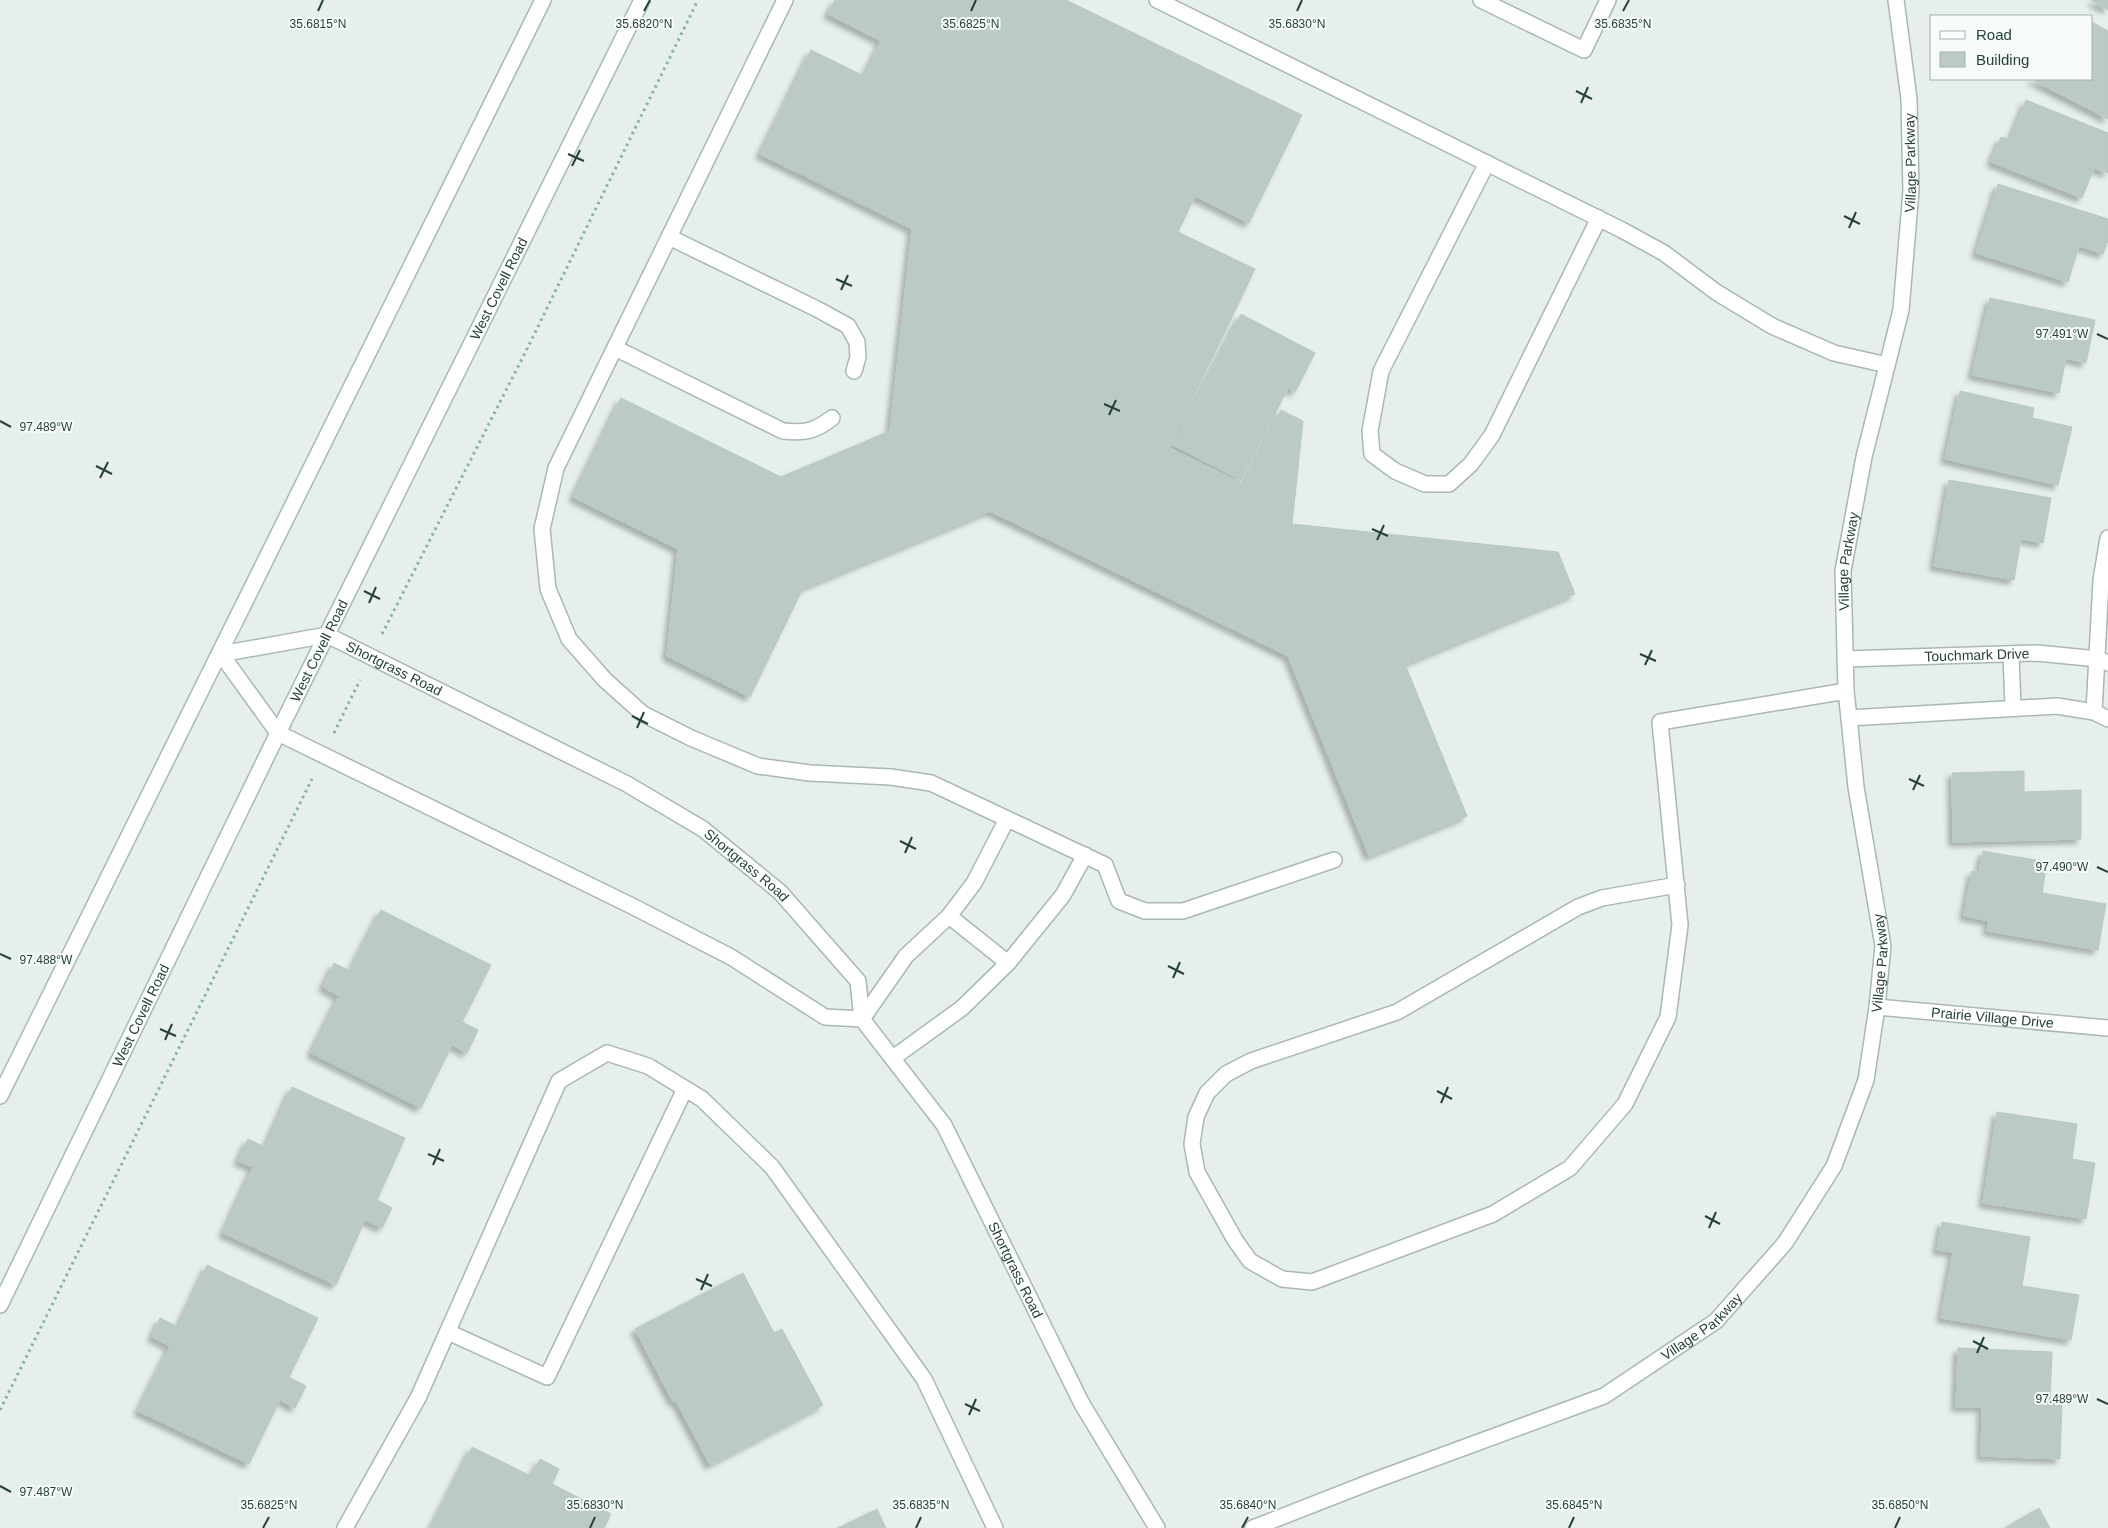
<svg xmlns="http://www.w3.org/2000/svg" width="2108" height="1528" font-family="Helvetica,sans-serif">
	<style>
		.building { fill: #bbcac4; stroke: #b8c9c2; filter: url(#shadow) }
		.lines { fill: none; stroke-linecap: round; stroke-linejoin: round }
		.lane-casing { stroke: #a8b8b2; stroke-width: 18 }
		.street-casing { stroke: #a8b8b2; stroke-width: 18 }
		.secondary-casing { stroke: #a4bbb3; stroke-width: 18 }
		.path { stroke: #86b3a5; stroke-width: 3; stroke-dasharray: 2.5 4; stroke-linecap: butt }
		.lane { stroke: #fff; stroke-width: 15 }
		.street { stroke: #fff; stroke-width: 15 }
		.secondary { stroke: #fff; stroke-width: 15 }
		.ticks { fill: none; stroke: #24423a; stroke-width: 2 }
		.labels { text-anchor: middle; stroke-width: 4; stroke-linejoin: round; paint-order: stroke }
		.street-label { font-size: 14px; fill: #24423a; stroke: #f7fbf9 }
		.ticks-label { font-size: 12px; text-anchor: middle; fill: #24423a; stroke: #f7fbf9; stroke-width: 4; stroke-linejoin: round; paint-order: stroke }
	</style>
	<defs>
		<filter id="shadow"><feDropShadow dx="-4.5" dy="4.5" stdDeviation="2.5" flood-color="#0004"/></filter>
	</defs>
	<rect width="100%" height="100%" fill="#e6efeb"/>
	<!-- building -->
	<path class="building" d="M835 0H1066L1302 115 1249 223 1195 196 1178 232 1255 269 1169 448 1244 484 1281 410 1303 421 1292 524 1558 552 1575 594 1405 664 1467 816 1369 856 1288 656 990 511 803 588 750 697 667 656 678 549 573 497 621 398 781 477 890 431 912 229 760 154 811 50 864 76 881 41 828 14Z
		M2091 0H2108V10Z
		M2092 22 2108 31V119L2031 79H2092Z
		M2026 100 2108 133V173L2094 168 2082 198 1991 162 2001 137 2010 140Z
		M1998 184 2108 219V240L2103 254 2079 246 2068 282 1976 253Z
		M1990 298 2095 320 2086 363 2066 358 2059 393 1972 375Z
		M1241 314 1315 353 1295 392 1288 388 1241 480 1173 445Z
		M1960 391 2034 408 2032 418 2072 427 2058 485 1945 459Z
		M1949 480 2051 498 2043 543 2021 539 2014 580 1934 566Z
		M2024 771V792L2081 790V839L1953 842 1952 773Z
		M1983 851 2047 862 2042 893 2106 904 2098 950 1987 931 1989 921 1964 916 1972 871 1979 872Z
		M381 910 491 965 462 1022 478 1030 467 1053 452 1045 421 1108 311 1053 339 996 323 987 334 963 350 971Z
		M292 1087 405 1138 377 1200 392 1208 382 1228 365 1220 336 1285 223 1233 253 1167 238 1161 248 1139 265 1147Z
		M1997 1112 2077 1124 2072 1159 2095 1163 2086 1219 1983 1203Z
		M1942 1222 2030 1237 2022 1286 2079 1295 2071 1340 1941 1318 1953 1252 1937 1250Z
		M207 1265 318 1318 289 1377 306 1386 295 1408 280 1400 249 1464 138 1411 170 1346 152 1337 160 1318 178 1327Z
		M743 1273 774 1333 782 1329 823 1405 710 1465 676 1401 673 1402 635 1329Z
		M1958 1348 2052 1352 2050 1402 2062 1403 2060 1459 1981 1456 1982 1407H1956Z
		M472 1447 531 1476 540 1459 559 1469 552 1484 611 1514 604 1528H431Z
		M2039 1508 2050 1528H2005Z
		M877 1509 886 1528H838Z"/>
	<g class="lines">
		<defs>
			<path id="lane" d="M1481 0 1584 50 1608 0
				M1487 163 1381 371 1370 431 1372 454 1395 471 1425 484H1449L1471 464 1492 435 1599 218
				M669 237 817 309 848 326 857 342 858 357 854 371
				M615 348 783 431C805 433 814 432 832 418
				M1105 865 1119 901 1145 911H1183L1334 860
				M1677 885 1602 898 1578 907 1397 1012 1251 1061 1226 1074 1207 1093 1196 1117 1192 1144 1197 1172 1235 1240 1250 1261 1282 1279 1312 1282 1493 1214 1570 1168 1625 1104 1668 1017 1680 925 1660 722 1846 691
				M448 1332 547 1377 685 1089"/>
			<g id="street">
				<path d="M785 0 556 468 542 529 548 589 569 639 605 680 643 714 691 738 758 766 810 773 891 777 931 783 1105 865"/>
				<path d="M1157 0 1622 230 1664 253 1716 292 1772 326 1834 353 1887 365"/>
				<path d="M2011 654 2013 708"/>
				<path id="s1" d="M1845 659 2037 653 2098 659 2108 663"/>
				<path d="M2094 712 2101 580 2108 538"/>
				<path d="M1849 718 2057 706 2094 712 2108 719"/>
				<path d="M949 916 1008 963"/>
				<path id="s2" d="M1877 1007 2108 1028"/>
				<path id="s3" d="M862 1019 825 1017 731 957 632 906 278 733 221 654 327 635 627 784 703 829 780 892 858 981 862 1019 944 1125 1082 1404 1157 1528"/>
				<path d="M862 1019 906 956 949 916 974 883 1007 819"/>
				<path d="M893 1058 962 1008 1008 963 1063 895 1085 855"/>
				<path d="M345 1528 418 1398 559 1081 607 1053 648 1066 702 1099 772 1167 924 1379 995 1528"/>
				<path id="s4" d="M1253 1528 1373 1481 1604 1396 1716 1321 1785 1243 1834 1166 1866 1080 1877 1007 1883 946 1856 787 1849 718 1846 691 1843 571 1864 457 1901 310 1911 191 1909 99 1896 0"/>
			</g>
			<g id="secondary">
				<path d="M0 1096 543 0"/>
				<path id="s5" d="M0 1305 278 733 642 0"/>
			</g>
		</defs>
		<!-- lane casing -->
		<use href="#lane" class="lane-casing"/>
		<!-- street casing -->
		<use href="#street" class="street-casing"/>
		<!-- secondary casing -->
		<use href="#secondary" class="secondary-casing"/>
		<!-- path -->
		<path class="path" d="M382 634 527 349 698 0
			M334 733 360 680
			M0 1410 312 779"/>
		<!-- lane -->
		<use href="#lane" class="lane"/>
		<!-- street -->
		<use href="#street" class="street"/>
		<!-- secondary -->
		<use href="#secondary" class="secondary"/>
	</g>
	<!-- ticks -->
	<path class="ticks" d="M318 11 323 0M644 11 650 0M971 11 976 0M1297 11 1302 0M1623 11 1629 0M1576 91 1592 99M1581 103 1588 87M568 154 584 161M572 166 580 150M1844 216 1860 224M1849 228 1856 212M836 279 852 286M841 290 848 275M2097 334 2108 339M1104 404 1120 411M1109 415 1116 400M0 421 11 427M96 466 112 474M100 478 108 462M1372 529 1388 536M1377 540 1384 525M364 591 380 599M369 603 376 587M1640 654 1656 661M1645 665 1652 650M632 716 648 724M637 728 644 712M1909 779 1924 786M1913 790 1920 775M900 841 916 849M905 853 912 837M2097 867 2108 872M0 954 11 959M1168 966 1184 974M1173 978 1180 962M160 1029 176 1036M165 1040 172 1024M1437 1091 1452 1099M1441 1103 1448 1087M428 1154 444 1161M433 1165 440 1149M1705 1216 1720 1224M1709 1228 1716 1212M696 1279 712 1286M701 1290 708 1274M1973 1341 1988 1349M1977 1353 1984 1337M2097 1399 2108 1404M965 1404 980 1411M969 1415 976 1399M0 1486 11 1492M263 1528 269 1517M590 1528 595 1517M916 1528 921 1517M1242 1528 1248 1517M1569 1528 1574 1517M1895 1528 1900 1517"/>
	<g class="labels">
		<!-- street labels -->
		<g class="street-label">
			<text dy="5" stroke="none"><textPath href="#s4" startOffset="1725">Village Parkway</textPath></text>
			<text dy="5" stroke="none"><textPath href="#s5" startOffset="1132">West Covell Road</textPath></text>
			<text dy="5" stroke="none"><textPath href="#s4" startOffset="1320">Village Parkway</textPath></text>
			<text dy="5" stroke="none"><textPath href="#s5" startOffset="728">West Covell Road</textPath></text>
			<text dy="5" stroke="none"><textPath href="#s1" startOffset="132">Touchmark Drive</textPath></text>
			<text dy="5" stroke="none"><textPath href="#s3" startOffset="934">Shortgrass Road</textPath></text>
			<text dy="5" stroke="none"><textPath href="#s3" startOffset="1339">Shortgrass Road</textPath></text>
			<text dy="5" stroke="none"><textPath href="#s4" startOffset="915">Village Parkway</textPath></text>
			<text dy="5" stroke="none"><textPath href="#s5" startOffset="322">West Covell Road</textPath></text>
			<text dy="5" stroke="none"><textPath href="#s2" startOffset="116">Prairie Village Drive</textPath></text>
			<text dy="5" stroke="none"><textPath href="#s3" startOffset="1834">Shortgrass Road</textPath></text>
			<text dy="5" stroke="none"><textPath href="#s4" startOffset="495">Village Parkway</textPath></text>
		</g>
	</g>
	<g class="ticks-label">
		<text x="644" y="28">35.6820°N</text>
		<text x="971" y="28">35.6825°N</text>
		<text x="1297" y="28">35.6830°N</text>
		<text x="318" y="28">35.6815°N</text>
		<text x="1623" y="28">35.6835°N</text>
		<text x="2062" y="338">97.491°W</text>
		<text x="46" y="431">97.489°W</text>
		<text x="2062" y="871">97.490°W</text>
		<text x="46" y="964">97.488°W</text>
		<text x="2062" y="1403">97.489°W</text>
		<text x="46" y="1496">97.487°W</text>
		<text x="269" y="1509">35.6825°N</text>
		<text x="595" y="1509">35.6830°N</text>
		<text x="921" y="1509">35.6835°N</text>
		<text x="1248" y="1509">35.6840°N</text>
		<text x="1574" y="1509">35.6845°N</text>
		<text x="1900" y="1509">35.6850°N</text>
	</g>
	<!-- legend -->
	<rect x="1930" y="15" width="162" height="65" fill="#f7fbf9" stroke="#a3b1ad"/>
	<rect x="1940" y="31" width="25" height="8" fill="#ffffff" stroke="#a3b1ad"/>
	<text x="1976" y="40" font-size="15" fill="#24423a">Road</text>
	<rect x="1940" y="52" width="25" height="15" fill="#bbcac4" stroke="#a3b1ad"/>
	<text x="1976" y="65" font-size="15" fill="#24423a">Building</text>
</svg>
